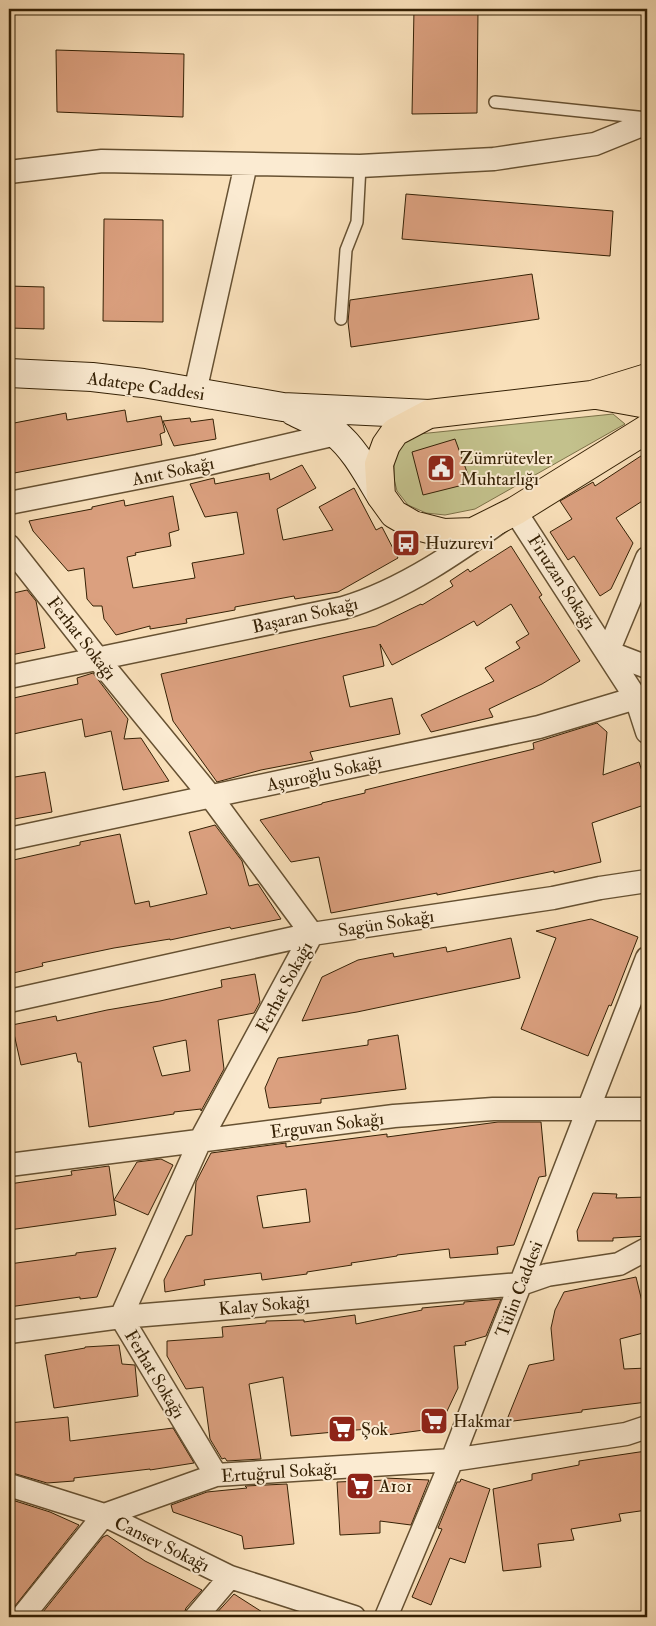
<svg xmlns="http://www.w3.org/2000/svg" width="656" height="1626" font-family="'IM FELL Double Pica',serif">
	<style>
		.green { fill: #c3c18c; stroke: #7c7148 }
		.building { fill: #dba07f; stroke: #352105; fill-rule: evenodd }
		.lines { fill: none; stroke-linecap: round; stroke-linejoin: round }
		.lane-casing { stroke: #665132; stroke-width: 14 }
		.street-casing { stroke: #665132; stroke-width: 25 }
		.secondary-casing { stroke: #352105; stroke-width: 30 }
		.primary-casing { stroke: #352105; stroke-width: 30 }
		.lane { stroke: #fbebd2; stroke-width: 11 }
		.street { stroke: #fbebd2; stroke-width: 22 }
		.secondary { stroke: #fbebd2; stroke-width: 28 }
		.primary { stroke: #f9e0ba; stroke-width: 28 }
		.labels { text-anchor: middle; stroke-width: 4; stroke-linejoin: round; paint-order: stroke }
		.street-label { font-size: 18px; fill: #352105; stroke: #fbebd2 }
		.poi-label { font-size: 18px; fill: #352105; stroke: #fbebd2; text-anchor: start }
	</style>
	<rect width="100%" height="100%" fill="#f9e0ba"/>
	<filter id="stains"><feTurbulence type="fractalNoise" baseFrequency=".004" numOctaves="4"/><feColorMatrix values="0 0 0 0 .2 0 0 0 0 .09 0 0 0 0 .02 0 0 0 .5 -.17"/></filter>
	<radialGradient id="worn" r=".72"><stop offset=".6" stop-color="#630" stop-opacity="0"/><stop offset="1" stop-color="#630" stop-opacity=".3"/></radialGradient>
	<!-- green -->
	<path class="green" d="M613 414 625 424 475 509 445 515 426 513 408 505 397 491 394 479V462L401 445 419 434Z"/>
	<!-- building -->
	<path class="building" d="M414 9H478L477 113 412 114Z
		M56 50 184 54 183 117 57 112Z
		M406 194 613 211 610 256 402 239Z
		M104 219 163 220V322L103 321Z
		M532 274 539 319 351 347 348 322 350 300Z
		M9 286 44 287V329L9 328Z
		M125 410 127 422 161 416 165 432 160 434 162 445 9 474V424L66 413 67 420Z
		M190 418 191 422 213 419 216 439 174 446 163 421Z
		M455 439 471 483 423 495 412 452Z
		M647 452V498L616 518 633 543 611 589 600 596 574 556 568 560 550 532 572 519 560 501 593 482 595 486Z
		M302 465 316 488 277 509 283 540 333 530 319 507 354 488 376 530 382 527 398 558 338 592 295 599 294 596 235 607V610L186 619 187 623 150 629V626L116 635 104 619 102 606H93L87 599 84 568 68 571 33 531 29 521 92 509V507L124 500 125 506 173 496 179 530 169 533 171 546 135 553 136 555 127 557 133 588 195 578 192 563 244 554 237 512 205 517 190 484 214 478 215 484 269 473 270 480Z
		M511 546 542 595 539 597 580 661 542 684 489 709 493 717 431 732 421 715 494 681 485 668 520 648 516 642 529 634 511 604 477 626 474 621 442 639 392 665 380 644 384 666 343 676 350 707 392 698 400 734 310 752 313 760 261 770 217 782 173 721 161 674 376 626 421 604 422 605 453 586 450 581 468 569 470 572Z
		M27 590 36 601 45 648 11 655 9 642V594Z
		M93 673 128 719 124 739 141 738 169 781 123 790 111 731 85 737 82 719 9 735V699L78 684 77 678Z
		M597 723 607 732 603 775 639 762 647 786V804L592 823 601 862 554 873V871L437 895V893L331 913 319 857 291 862 260 820 322 804V803L365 793V790L534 749 533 743Z
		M45 772 52 812 9 820V778Z
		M215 825 242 861 249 886 258 884 281 919 231 929 230 927 170 940V939L114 948 42 963 43 966 9 974V861L80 845V842L120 834 135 904 149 901 150 907 207 894 189 832Z
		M591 919 638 937 611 1006 609 1005 588 1056 521 1029 556 938 536 931Z
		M511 938 520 978 357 1012 302 1021 322 977 358 960 393 953 394 957 446 947 447 952Z
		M255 974 260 1002 254 1013 218 1020 224 1069 201 1111V1109L174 1112V1114L89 1127 81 1062H78L76 1053 21 1065 12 1025 56 1016 57 1021 107 1010 160 1001 222 987 221 980ZM186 1040 190 1071 162 1076 153 1047Z
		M398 1035 406 1089 321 1099V1103L269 1108 265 1088 278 1058 368 1045V1040Z
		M498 1122H541L546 1176 539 1177 514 1245 497 1247 498 1254 450 1258 449 1249 397 1255V1256L351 1263 352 1265 307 1272V1274L262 1280 261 1273 204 1280 205 1285 165 1292 164 1280 186 1236 192 1235 196 1182 211 1153 286 1143V1147L387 1134V1137ZM306 1189 310 1222 263 1228 257 1196Z
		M161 1159 173 1165 148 1215 114 1200 137 1162Z
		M109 1166 116 1215 9 1230V1184L72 1175 71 1171Z
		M593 1193 617 1194 616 1198 647 1197V1236L613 1238V1241H578L577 1231Z
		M116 1248 97 1297 80 1299V1297L9 1307V1264L76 1255V1253Z
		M636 1277 647 1322V1332L620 1339 624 1369 647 1368V1402L582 1410V1412L506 1422 529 1365 554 1360 551 1328 555 1310 564 1292Z
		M501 1299 486 1336 465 1342 466 1345 454 1346 458 1388 439 1428 379 1436 378 1428 291 1436 283 1377 249 1384 261 1459 227 1461 225 1458 222 1459 210 1439 203 1387 186 1389 167 1356V1341L223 1337 222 1327 266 1323V1321L304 1320V1322L355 1315 356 1324 422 1310V1308L464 1304V1302Z
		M119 1345 122 1364 135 1365 138 1396 54 1408 45 1355 85 1348V1347Z
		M68 1417 70 1441 173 1428 194 1463 150 1470V1469L74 1478V1481L47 1483 9 1472V1423Z
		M646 1451 647 1460V1510L619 1514 621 1521 571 1529 574 1540 538 1544 541 1567 503 1571 493 1489 532 1480V1474L579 1465V1461Z
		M385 1478 429 1480 411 1525 380 1521V1533L340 1535 337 1482 386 1480Z
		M461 1479 490 1489 465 1563 450 1558 431 1605 412 1597 442 1529 438 1528 457 1482H460Z
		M287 1484 294 1544 244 1549 242 1536 173 1512 171 1505 207 1492 247 1488 245 1486Z
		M9 1499 50 1512 79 1525 11 1611 9 1609Z
		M107 1535 145 1561 202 1590 186 1608 183 1617H39L103 1537Z
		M234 1594 270 1617H213Z"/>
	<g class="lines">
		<defs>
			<path id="lane" d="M495 102 647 118
				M341 319 346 250 357 222 360 166"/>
			<path id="street" d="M9 172 102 161 360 166 494 159 595 144 647 123
				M195 392 246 164
				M9 503 198 466 336 434
				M9 546 98 659 211 797 312 934 200 1141 121 1317 216 1475
				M608 652 647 558
				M608 652 647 667
				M9 677 343 608C405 590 463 548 515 511L636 698 647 732
				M9 839 539 727 636 698
				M9 1001 312 934 553 898 600 888 647 881
				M9 1165 394 1116 493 1109H647
				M9 1332 121 1317 521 1284 547 1275 619 1264 647 1249
				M9 1485 104 1515 216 1475 452 1460 626 1434 647 1427
				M22 1617 104 1515 230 1577 354 1617
				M196 1617 230 1577
				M386 1617 452 1460 647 958"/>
			<path id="secondary" d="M9 373 92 377 143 383 283 407 429 414
				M293 411C307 418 322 424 335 433 355 449 368 475 381 496"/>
			<path id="primary" d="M647 378 592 395 429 414 395 432 386 445 379 464 381 496 394 514 413 525 444 533 473 532 515 511 647 429
				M597 395 647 404"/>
		</defs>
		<!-- lane casing -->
		<use href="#lane" class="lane-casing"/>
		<!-- street casing -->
		<use href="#street" class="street-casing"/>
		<!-- secondary casing -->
		<use href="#secondary" class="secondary-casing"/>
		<!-- primary casing -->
		<use href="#primary" class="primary-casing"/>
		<!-- lane -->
		<use href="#lane" class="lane"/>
		<!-- street -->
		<use href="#street" class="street"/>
		<!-- secondary -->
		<use href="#secondary" class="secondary"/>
		<!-- primary -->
		<use href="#primary" class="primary"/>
	</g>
	<!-- icons -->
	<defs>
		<symbol id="civic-square" viewBox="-11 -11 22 22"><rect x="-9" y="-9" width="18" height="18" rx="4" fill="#8f2418" stroke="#fbebd2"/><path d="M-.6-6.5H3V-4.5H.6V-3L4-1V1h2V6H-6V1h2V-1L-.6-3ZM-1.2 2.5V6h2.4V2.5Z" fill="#fff"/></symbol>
		<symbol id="bus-square" viewBox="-11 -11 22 22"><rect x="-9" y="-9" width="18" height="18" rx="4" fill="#8f2418" stroke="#fbebd2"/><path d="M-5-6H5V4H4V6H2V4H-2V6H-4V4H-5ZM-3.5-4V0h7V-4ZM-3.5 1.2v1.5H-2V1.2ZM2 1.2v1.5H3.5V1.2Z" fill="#fff"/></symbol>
		<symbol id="supermarket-square" viewBox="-11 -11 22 22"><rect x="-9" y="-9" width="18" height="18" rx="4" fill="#8f2418" stroke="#fbebd2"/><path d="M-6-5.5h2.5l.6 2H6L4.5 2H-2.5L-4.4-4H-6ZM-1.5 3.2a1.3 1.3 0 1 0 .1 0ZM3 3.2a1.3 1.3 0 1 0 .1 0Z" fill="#fff"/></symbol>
	</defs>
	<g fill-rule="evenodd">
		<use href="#civic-square" x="425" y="452" width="32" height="32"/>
		<use href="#bus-square" x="390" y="527" width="32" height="32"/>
		<use href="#supermarket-square" x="418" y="1405" width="32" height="32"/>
		<use href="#supermarket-square" x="326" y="1413" width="32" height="32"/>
		<use href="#supermarket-square" x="344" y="1470" width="32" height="32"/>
	</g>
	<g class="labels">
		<!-- street labels -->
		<g class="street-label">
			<text transform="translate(146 386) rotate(8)" y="6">Adatepe Caddesi</text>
			<text transform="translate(173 471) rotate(-12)" y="6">Anıt Sokağı</text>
			<text transform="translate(562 582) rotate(57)" y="6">Firuzan Sokağı</text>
			<text transform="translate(305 615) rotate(-13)" y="6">Başaran Sokağı</text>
			<text transform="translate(82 638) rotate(52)" y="6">Ferhat Sokağı</text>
			<text transform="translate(324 773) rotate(-12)" y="6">Aşuroğlu Sokağı</text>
			<text transform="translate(386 923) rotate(-9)" y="6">Sagün Sokağı</text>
			<text transform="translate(284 987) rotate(-62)" y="6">Ferhat Sokağı</text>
			<text transform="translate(327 1125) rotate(-7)" y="6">Erguvan Sokağı</text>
			<text transform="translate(519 1289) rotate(-69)" y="6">Tülin Caddesi</text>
			<text transform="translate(264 1305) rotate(-5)" y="6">Kalay Sokağı</text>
			<text transform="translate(155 1374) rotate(59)" y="6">Ferhat Sokağı</text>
			<text transform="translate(279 1472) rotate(-4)" y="6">Ertuğrul Sokağı</text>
			<text transform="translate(162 1544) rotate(26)" y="6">Cansev Sokağı</text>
		</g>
		<!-- poi labels -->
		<g class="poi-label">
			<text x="460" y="464">Zümrütevler<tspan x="460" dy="21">Muhtarlığı</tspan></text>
			<text x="425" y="549">Huzurevi</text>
			<text x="453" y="1427">Hakmar</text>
			<text x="361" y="1435">Şok</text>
			<text x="379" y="1492">A101</text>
		</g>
	</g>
	<!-- margin -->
	<rect width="656" height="1626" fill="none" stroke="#f9e0ba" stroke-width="30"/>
	<rect x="10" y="10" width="636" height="1606" fill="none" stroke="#352105" stroke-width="2.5"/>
	<rect x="15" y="15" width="626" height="1596" fill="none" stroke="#352105"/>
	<rect width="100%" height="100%" filter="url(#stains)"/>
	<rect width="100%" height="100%" fill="url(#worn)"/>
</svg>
